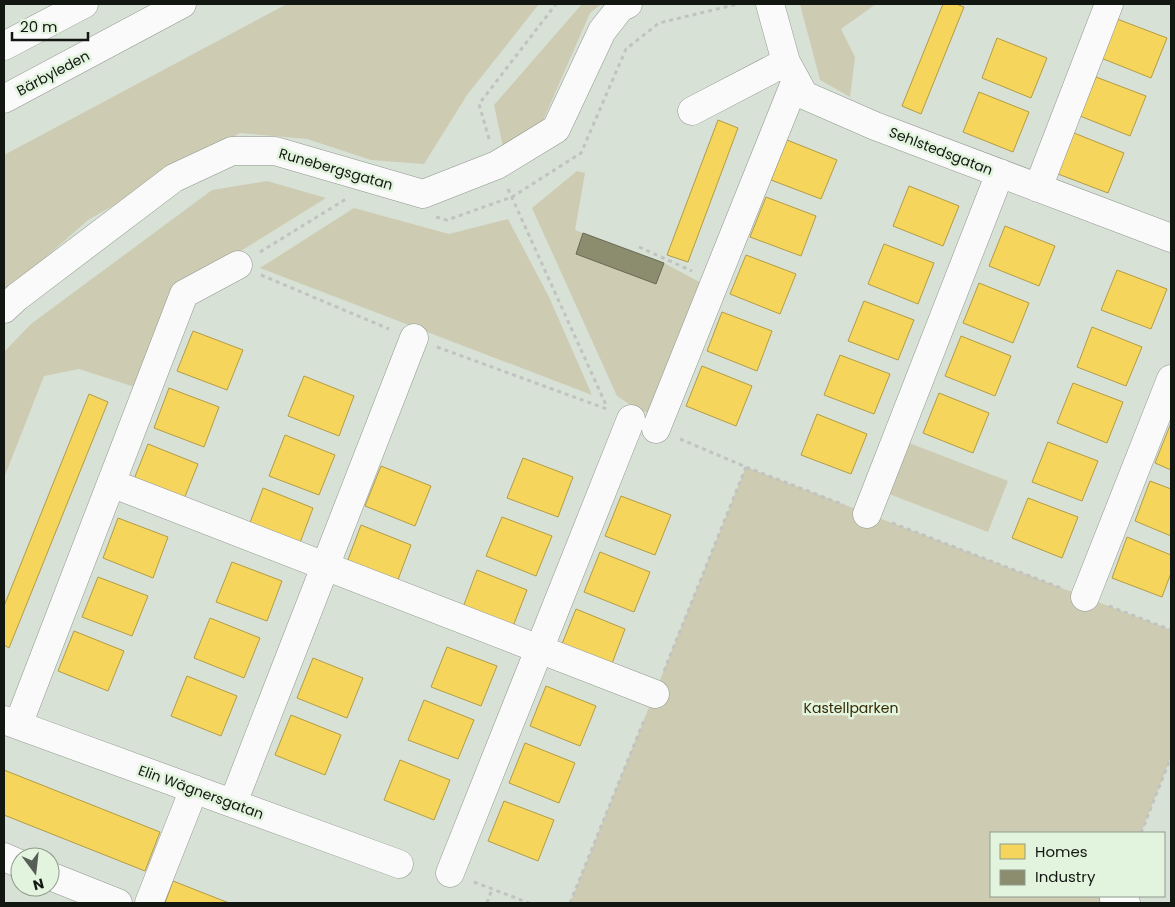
<svg xmlns="http://www.w3.org/2000/svg" width="1175" height="907" font-family="Poppins,sans-serif">
	<style>
		.green { fill: #cecbb3 }
		.homes { fill: #f6d55c; stroke: #b29c46 }
		.industry { fill: #8c8c6e; stroke: #676952 }
		.lines { fill: none; stroke-linecap: round; stroke-linejoin: round }
		.minor-casing { stroke: #90978f; stroke-width: 29 }
		.major-casing { stroke: #90978f; stroke-width: 29 }
		.path { stroke: #c0c3c0; stroke-width: 3; stroke-dasharray: 4 4; stroke-linecap: butt }
		.minor { stroke: #f9faf9; stroke-width: 28 }
		.major { stroke: #f9faf9; stroke-width: 28 }
		.labels { text-anchor: middle; stroke-width: 5; stroke-linejoin: round; paint-order: stroke }
		.street-label { font-size: 14px; fill: #121811; stroke: #e2f3de }
		.park-label { font-size: 14px; fill: #362a03; stroke: #e2f3de }
	</style>
	<rect width="100%" height="100%" fill="#d8e1d6"/>
	<!-- green -->
	<path class="green" d="M287 4H539L467 95 424 164 371 160 307 139 240 133 88 220 4 294V155Z
		M582 4H601L590 13 542 123 503 147 494 105Z
		M800 4H876L841 29 855 57 850 97 820 80Z
		M577 171 585 173 575 230 583 233 576 254 656 284 664 263 705 285 650 414 629 404 617 396 532 208Z
		M267 181 326 198 189 283 138 388 79 369 44 376 4 478V352L31 324 212 190Z
		M354 208 449 234 508 219 549 297 592 395 260 268Z
		M896 438 1008 481 988 532 876 489Z
		M746 467 1171 630V757L1141 833H991V896H1115L1126 903H570Z"/>
	<!-- homes -->
	<path class="homes" d="M943 4H956L964 7 921 114 902 106Z
		M1117 19 1167 38 1151 78 1101 58Z
		M997 38 1047 58 1031 98 982 78Z
		M1096 77 1146 96 1130 136 1080 116Z
		M979 92 1029 112 1013 152 963 132Z
		M718 120 738 128 688 262 667 255Z
		M1074 133 1124 153 1108 193 1058 174Z
		M787 140 837 160 821 199 771 180Z
		M909 186 959 206 943 246 893 226Z
		M766 197 816 216 801 256 750 237Z
		M1005 226 1055 246 1039 286 989 266Z
		M884 244 934 263 918 304 868 284Z
		M746 255 796 274 780 314 730 294Z
		M1117 270 1167 289 1151 329 1101 310Z
		M979 283 1029 303 1013 343 963 323Z
		M864 301 914 320 898 360 848 341Z
		M722 312 772 331 757 371 707 351Z
		M1092 327 1142 347 1126 386 1077 367Z
		M193 331 243 350 227 390 177 371Z
		M961 336 1011 356 995 396 945 376Z
		M840 355 890 374 874 414 824 395Z
		M702 366 752 386 736 426 686 406Z
		M304 376 354 396 339 436 288 416Z
		M1073 383 1123 402 1107 443 1057 423Z
		M169 388 219 407 204 447 154 428Z
		M939 393 989 413 973 453 923 433Z
		M89 394 108 402 9 648 4 645V606Z
		M817 414 867 434 851 474 801 455Z
		M1171 423V470L1155 463Z
		M285 435 335 455 319 495 269 476Z
		M1048 442 1098 461 1082 501 1032 482Z
		M148 444 198 464 182 504 132 484Z
		M523 458 573 477 558 517 507 498Z
		M381 466 431 486 415 526 365 506Z
		M1150 481 1171 489V536L1135 521Z
		M263 488 313 508 298 548 248 528Z
		M621 496 671 515 655 555 605 536Z
		M1028 498 1078 517 1062 558 1012 538Z
		M502 517 552 536 536 576 486 556Z
		M118 518 168 537 153 578 103 558Z
		M361 525 411 545 396 585 346 565Z
		M1127 537 1171 555V573L1162 597 1112 578Z
		M600 552 650 572 634 612 584 592Z
		M232 562 282 581 267 621 216 602Z
		M477 570 527 590 512 629 462 610Z
		M98 577 148 596 132 636 82 617Z
		M576 609 625 629 610 669 560 649Z
		M210 618 260 638 244 678 194 658Z
		M74 631 124 651 108 691 58 671Z
		M447 647 497 666 481 706 431 687Z
		M313 658 363 678 347 718 297 698Z
		M187 676 237 696 221 736 171 716Z
		M546 686 596 706 580 746 530 726Z
		M424 700 474 720 458 759 408 740Z
		M291 715 341 735 325 775 275 755Z
		M525 743 575 763 559 803 509 783Z
		M400 760 450 780 434 820 384 800Z
		M4 770 160 832 145 871 4 815Z
		M504 801 554 820 538 861 488 841Z
		M173 881 229 903H165Z"/>
	<!-- industry -->
	<path class="industry" d="M583 233 664 263 656 284 576 254Z"/>
	<g class="lines">
		<defs>
			<path id="minor" d="M770 4 786 62 804 95 875 126 1171 238
				M692 111 786 62
				M1038 188 1109 4
				M4 309 17 297 174 178 232 151H275L423 194 497 165 556 129 602 31 620 8 628 4
				M656 429 796 80
				M111 483 655 694
				M867 514 1000 173
				M1085 597 1171 379
				M4 720 399 864
				M18 725 184 294 238 265
				M233 803 414 338
				M4 857 20 864
				M450 873 631 419
				M50 876 118 903
				M1114 899 1126 903
				M149 903 194 789"/>
			<path id="major" d="M4 46 84 4
				M4 99 182 4"/>
		</defs>
		<!-- minor casing -->
		<use href="#minor" class="minor-casing"/>
		<!-- major casing -->
		<use href="#major" class="major-casing"/>
		<!-- path -->
		<path class="path" d="M489 139 479 104 556 4
			M508 189 607 407
			M436 217 447 220 512 197 581 153 626 49 659 23 738 4
			M639 247 692 271
			M260 252 346 199
			M261 275 389 329
			M437 347 607 409
			M680 439 746 467 844 505
			M892 523 1061 588
			M1109 606 1171 630
			M664 671 746 467
			M1141 833 1171 757
			M474 882 529 903
			M487 903 492 889
			M570 903 645 718"/>
		<!-- minor -->
		<use href="#minor" class="minor"/>
		<!-- major -->
		<use href="#major" class="major"/>
	</g>
	<g class="labels">
		<!-- street labels -->
		<g class="street-label">
			<text transform="translate(53 73) rotate(-28)" y="5">Bärbyleden</text>
			<text transform="translate(941 151) rotate(21)" y="5">Sehlstedsgatan</text>
			<text transform="translate(336 169) rotate(16)" y="5">Runebergsgatan</text>
			<text transform="translate(201 792) rotate(20)" y="5">Elin Wägnersgatan</text>
		</g>
		<!-- park labels -->
		<g class="park-label">
			<text x="851" y="713">Kastellparken</text>
		</g>
	</g>
	<!-- border -->
	<rect width="1175" height="907" fill="none" stroke="#121811" stroke-width="10"/>
	<!-- legend -->
	<rect x="990" y="832" width="175" height="65" fill="#e2f3de" stroke="#8f9b8c"/>
	<rect x="1000" y="844" width="25" height="15" fill="#f6d55c" stroke="#8f9b8c"/>
	<text x="1035" y="857" font-size="15" fill="#121811">Homes</text>
	<rect x="1000" y="870" width="25" height="15" fill="#8c8c6e" stroke="#8f9b8c"/>
	<text x="1035" y="882" font-size="15" fill="#121811">Industry</text>
	<!-- north arrow -->
	<g transform="translate(35 872) rotate(165)"><circle r="24" fill="#e2f3de" stroke="#8f9b8c"/>
	<path d="M0-4L9 19L0 12L-9 19Z" fill="#575e56"/>
	<text y="-8" font-size="14" font-weight="bold" text-anchor="middle" fill="#121811">N</text>
	</g>
	<!-- scale -->
	<path d="M12 32v8h76v-8" fill="none" stroke="#121811" stroke-width="2.5"/>
	<text x="20" y="32" font-size="15" fill="#121811" stroke="#e2f3de" stroke-width="4" paint-order="stroke">20 m</text>
</svg>
